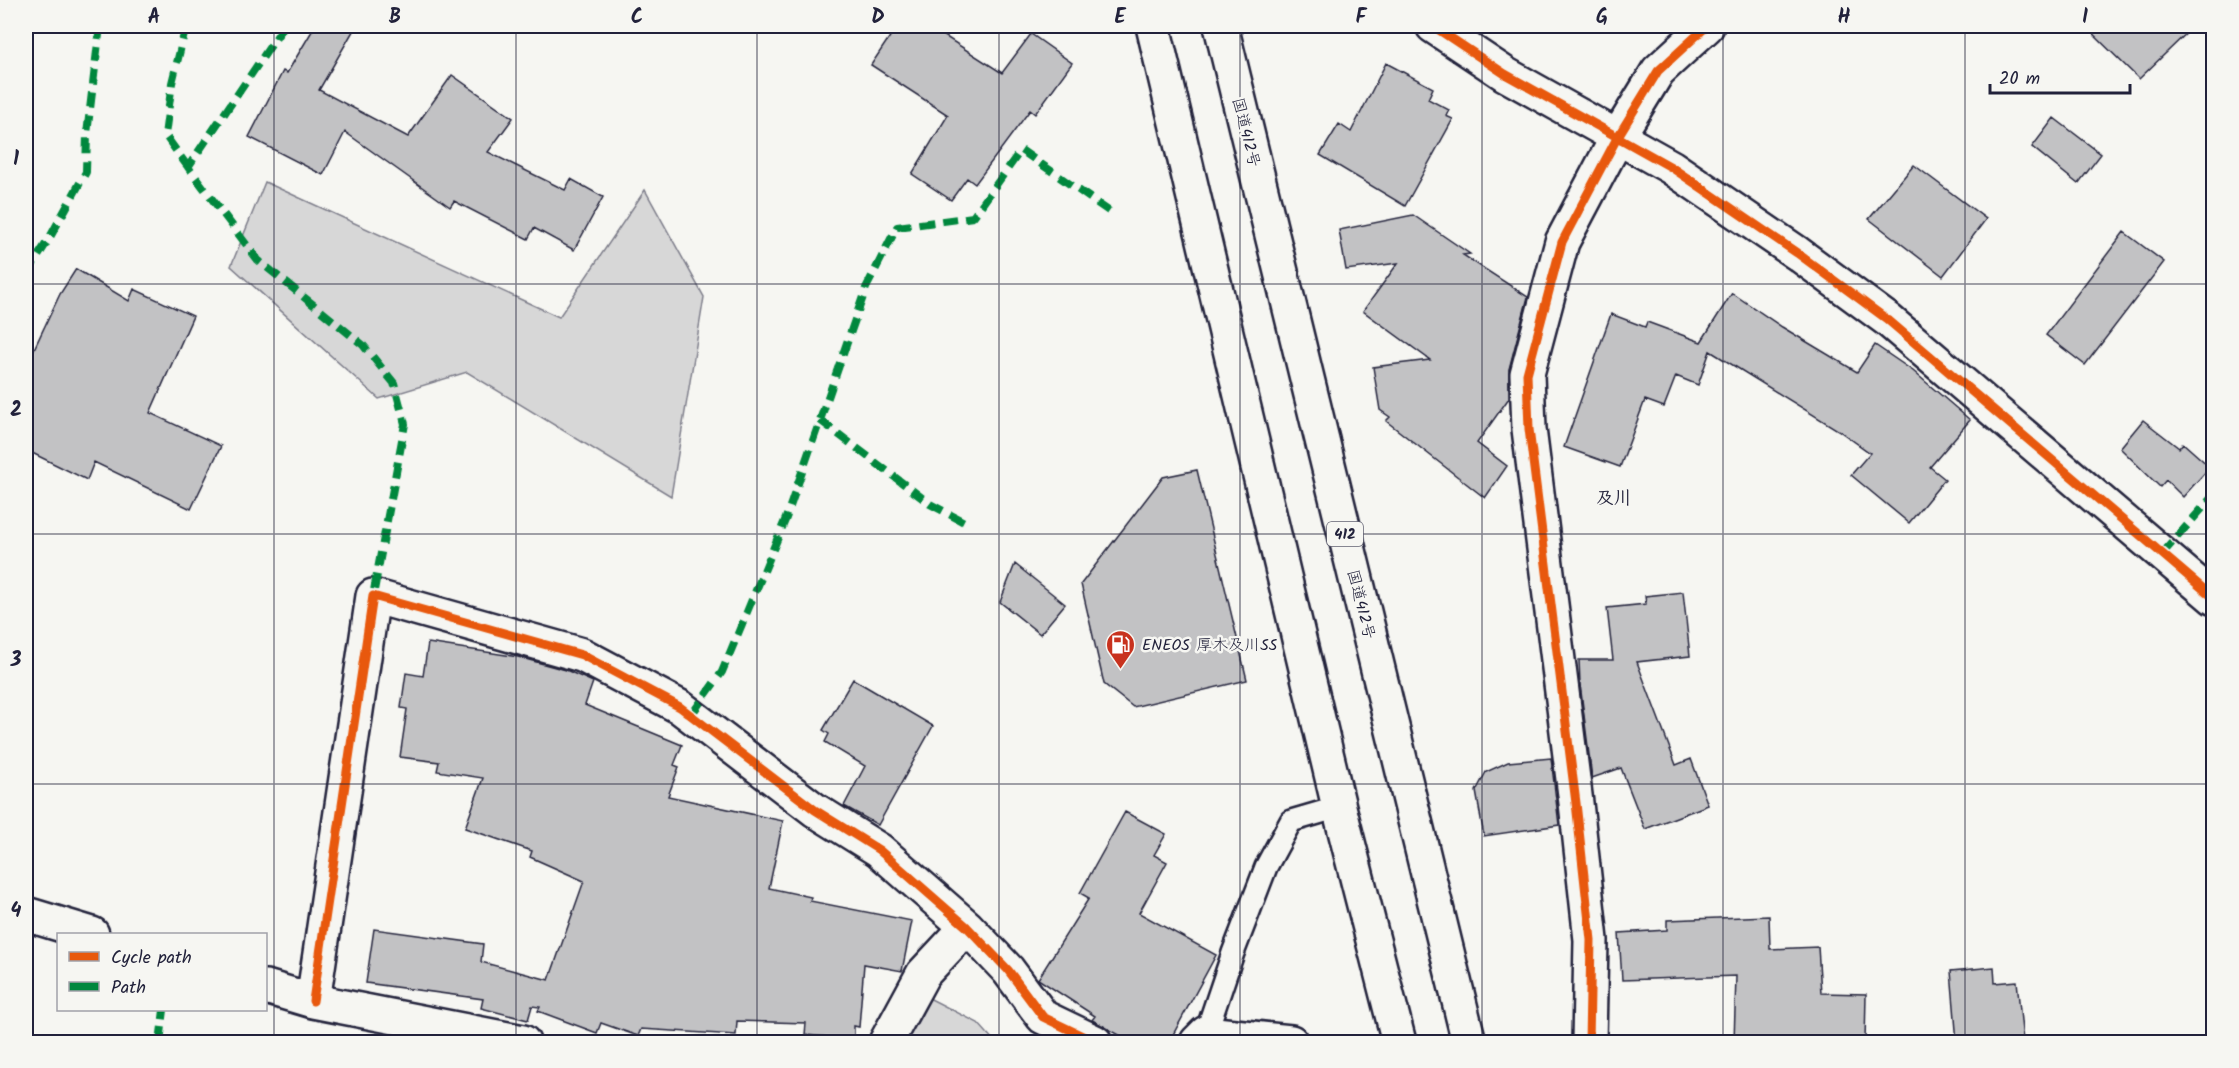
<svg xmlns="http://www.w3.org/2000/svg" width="2239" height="1068" font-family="Kalam,'Klee One',sans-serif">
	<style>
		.green { fill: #d7d7d7; stroke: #7c7c89; stroke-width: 1.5 }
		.building { fill: #c2c2c4; stroke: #22223b; stroke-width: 1.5 }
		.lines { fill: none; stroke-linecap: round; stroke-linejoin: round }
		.service-casing { stroke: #22223b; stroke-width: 26 }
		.minor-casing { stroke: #22223b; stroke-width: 38 }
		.tertiary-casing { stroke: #22223b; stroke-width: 38 }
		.trunk-casing { stroke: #22223b; stroke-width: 38 }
		.service { stroke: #f6f6f2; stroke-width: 21 }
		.minor { stroke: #f6f6f2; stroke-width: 33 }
		.tertiary { stroke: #f6f6f2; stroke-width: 33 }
		.trunk { stroke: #f6f6f2; stroke-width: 33 }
		.quiet { stroke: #00873e; stroke-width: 8; stroke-dasharray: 15 8; stroke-linecap: butt }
		.cycleway-casing { stroke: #f6f6f2; stroke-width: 13 }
		.cycleway { stroke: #e8590c; stroke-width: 9 }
		.grid { fill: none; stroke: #22223b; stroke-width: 1.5; stroke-opacity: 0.55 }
		.labels { text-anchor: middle; stroke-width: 5; stroke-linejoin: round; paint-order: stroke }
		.shield { fill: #f6f6f2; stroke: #626272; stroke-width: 1.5 }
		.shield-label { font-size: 15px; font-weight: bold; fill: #22223b }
		.street-label { font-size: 16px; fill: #22223b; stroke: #f6f6f2 }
		.poi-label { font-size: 16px; fill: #22223b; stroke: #f6f6f2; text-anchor: start }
		.neighbourhood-label { font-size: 18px; font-weight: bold; fill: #22223b; stroke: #f6f6f2 }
		.neatline { fill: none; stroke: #22223b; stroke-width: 2 }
		.grid-label { font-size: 20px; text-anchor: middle; font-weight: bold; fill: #22223b }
	</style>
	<rect width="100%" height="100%" fill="#f6f6f2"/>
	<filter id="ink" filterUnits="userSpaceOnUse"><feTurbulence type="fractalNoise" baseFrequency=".0167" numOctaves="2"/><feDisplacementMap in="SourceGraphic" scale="12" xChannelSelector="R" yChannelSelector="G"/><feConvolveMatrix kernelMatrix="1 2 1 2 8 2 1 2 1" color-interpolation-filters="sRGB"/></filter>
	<g filter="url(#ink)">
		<!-- green -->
		<path class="green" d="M265 182 559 317 645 190 704 297 671 496 467 372 379 399 231 266Z
			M919 993 978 1023 995 1042H898Z"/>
		<!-- building -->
		<path class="building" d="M315 26H356L319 90 408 137 452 75 513 118 488 152 565 190 571 179 603 197 574 250 534 228 528 239 454 201 450 207 345 132 323 175 249 137 283 71 287 73Z
			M897 26H929L1002 73 1031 34 1072 63 1035 114 1030 110 975 184 967 178 951 200 912 174 948 115 871 65Z
			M2085 26H2194L2139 79Z
			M1386 63 1433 88 1428 99 1449 110 1446 116 1453 119 1405 206 1320 155 1339 124 1351 132Z
			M2054 118 2101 154 2078 184 2032 147Z
			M1914 165 1986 219 1943 276 1869 219Z
			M1413 215 1470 254 1463 255 1528 297 1509 369V398L1477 443 1507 466 1485 498 1386 421 1390 417 1380 410 1373 367 1430 360 1363 311 1398 263 1346 270 1339 230Z
			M2124 232 2164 262 2085 365 2046 335Z
			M76 269 129 301 134 289 193 316 150 413 221 446 191 509 94 462 87 480 26 450V366L60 294Z
			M1732 293 1782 327 1857 372 1875 345 1913 371 1970 420 1930 467 1945 479 1909 523 1851 475 1870 453 1838 430 1710 351 1698 385 1676 376 1664 407 1645 400 1620 467 1564 447 1611 314 1645 327 1647 322 1701 342Z
			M2143 420 2179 448 2183 443 2210 467 2183 497 2166 480 2160 487 2120 448Z
			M1197 470 1247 680 1133 707 1104 684 1081 584 1163 477Z
			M1015 564 1065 604 1040 634 1000 602Z
			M1683 592 1690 656 1637 662 1676 765 1691 759 1708 805 1645 829 1621 768 1592 778 1580 684 1579 660H1613L1607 608 1646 604 1645 596Z
			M428 643 518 657 566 670 593 682 585 705 682 745 674 765 679 767 668 796 783 821 769 888 811 897 810 901 912 921 902 971 864 964 859 1027 854 1026V1039L805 1035 806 1023 737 1021 736 1035 641 1029 638 1036 601 1023 597 1033 538 1011 540 1007 532 1006 528 1020 481 1008 483 999 366 983 374 929 483 944 481 962 549 980 584 881 530 857 532 851 465 828 483 778 437 771 439 762 400 757 407 709 401 708 406 673 423 676Z
			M853 679 933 726 878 825 844 806 865 766 825 742 829 734 823 730Z
			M1551 758 1559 825 1484 836 1476 791 1486 772 1508 762Z
			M1125 812 1166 834 1154 855 1167 862 1139 913 1216 955 1169 1042H1132L1092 1020 1095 1016 1038 979 1089 898 1080 893Z
			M1769 916 1770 949 1818 947 1821 993 1866 994 1865 1042H1734L1736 976 1622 980 1619 933 1667 930V920Z
			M1994 967 1995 983 2017 981 2023 1041 1957 1042 1951 971Z"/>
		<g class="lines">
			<defs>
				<path id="service" d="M1206 1033 1233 953 1266 867 1291 821 1339 807"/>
				<path id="minor" d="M26 914 92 934
					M266 987 313 1001 523 1042
					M313 1001 373 596 582 655 680 707 815 810 879 850 967 927 1008 970 1043 1017 1095 1042
					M886 1042 923 974 967 927
					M1197 1042 1206 1033 1291 1042
					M1589 1042 1591 940 1576 803 1529 429 1527 374 1562 242 1617 138 1658 71 1707 26"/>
				<path id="tertiary" d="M1433 26 1505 74 1671 167 1797 253 1888 320 2214 598"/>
				<path id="trunk" d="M1153 26 1339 807 1399 1042
					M1221 26 1469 1042"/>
			</defs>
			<!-- service casing -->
			<use href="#service" class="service-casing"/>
			<!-- minor casing -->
			<use href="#minor" class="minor-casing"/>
			<!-- tertiary casing -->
			<use href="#tertiary" class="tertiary-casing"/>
			<!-- trunk casing -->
			<use href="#trunk" class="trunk-casing"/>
			<!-- service -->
			<use href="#service" class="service"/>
			<!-- minor -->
			<use href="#minor" class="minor"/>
			<!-- tertiary -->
			<use href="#tertiary" class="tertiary"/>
			<!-- trunk -->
			<use href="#trunk" class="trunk"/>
			<!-- quiet -->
			<path class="quiet" d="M186 26 172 83 165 135 188 167
				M284 26 188 167 258 260 363 345 394 383 405 424 373 596
				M26 275 49 239 86 172 87 134 100 26
				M820 420 930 504 964 522
				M2162 554 2214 495
				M692 714 722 672 786 518 866 288 897 227 973 217 1021 150 1110 212
				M160 1042 164 1010"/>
			<defs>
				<path id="cycleway" d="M1433 26 1505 74 1671 167 1797 253 1888 320 2214 598
					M313 1001 373 596 582 655 680 707 815 810 879 850 967 927 1008 970 1043 1017 1095 1042
					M1589 1042 1591 940 1576 803 1529 429 1527 374 1562 242 1617 138 1658 71 1707 26"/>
			</defs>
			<!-- cycleway casing -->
			<use href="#cycleway" class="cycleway-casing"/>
			<!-- cycleway -->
			<use href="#cycleway" class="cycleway"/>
		</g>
	</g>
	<!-- grid -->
	<path class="grid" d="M274 26V1042M516 26V1042M757 26V1042M999 26V1042M1240 26V1042M1482 26V1042M1723 26V1042M1965 26V1042M26 284H2214M26 534H2214M26 784H2214"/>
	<!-- icons -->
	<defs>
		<symbol id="fuel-pin" viewBox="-11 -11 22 30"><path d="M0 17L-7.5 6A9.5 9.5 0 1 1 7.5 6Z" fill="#c8321e" stroke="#f6f6f2"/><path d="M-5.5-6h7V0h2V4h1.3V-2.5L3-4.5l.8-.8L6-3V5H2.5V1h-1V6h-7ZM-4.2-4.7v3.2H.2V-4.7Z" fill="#fff"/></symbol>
	</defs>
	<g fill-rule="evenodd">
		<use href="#fuel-pin" x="1104" y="628" width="33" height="45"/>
	</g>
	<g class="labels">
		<!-- shield labels -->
		<rect class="shield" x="1327" y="522" width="36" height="24" rx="4.5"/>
		<g class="shield-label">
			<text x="1345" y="539">412</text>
		</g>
		<!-- street labels -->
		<g class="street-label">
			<text transform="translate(1247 132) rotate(76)" y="6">国道412号</text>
			<text transform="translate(1362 604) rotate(76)" y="6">国道412号</text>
		</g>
		<!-- poi labels -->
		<g class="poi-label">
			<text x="1142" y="650">ENEOS 厚木及川SS</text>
		</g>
		<!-- neighbourhood labels -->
		<g class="neighbourhood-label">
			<text x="1614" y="504">及川</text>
		</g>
	</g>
	<!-- margin -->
	<rect width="2239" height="1068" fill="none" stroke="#f6f6f2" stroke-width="66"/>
	<!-- legend -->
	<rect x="57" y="933" width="210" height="78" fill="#f6f6f2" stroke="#a1a1a9" stroke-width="1.5"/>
	<rect x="69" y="952" width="30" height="9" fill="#e8590c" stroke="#a1a1a9" stroke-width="1.5"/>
	<text x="111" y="963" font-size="18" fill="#22223b">Cycle path</text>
	<rect x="69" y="982" width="30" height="9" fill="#00873e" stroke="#a1a1a9" stroke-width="1.5"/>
	<text x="111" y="993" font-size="18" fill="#22223b">Path</text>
	<!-- scale -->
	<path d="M1990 84v9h140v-9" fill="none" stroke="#22223b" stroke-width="3"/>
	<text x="1999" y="84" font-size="18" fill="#22223b" stroke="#f6f6f2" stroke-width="4.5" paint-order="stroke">20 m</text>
	<rect x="33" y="33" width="2173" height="1002" class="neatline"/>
	<g class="grid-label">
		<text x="154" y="23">A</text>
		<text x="395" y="23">B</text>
		<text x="637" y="23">C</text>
		<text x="878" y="23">D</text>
		<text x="1120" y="23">E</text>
		<text x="1361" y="23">F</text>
		<text x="1602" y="23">G</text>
		<text x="1844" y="23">H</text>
		<text x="2085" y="23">I</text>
		<text x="16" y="165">1</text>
		<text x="16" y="416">2</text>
		<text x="16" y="666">3</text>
		<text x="16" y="917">4</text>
	</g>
</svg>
